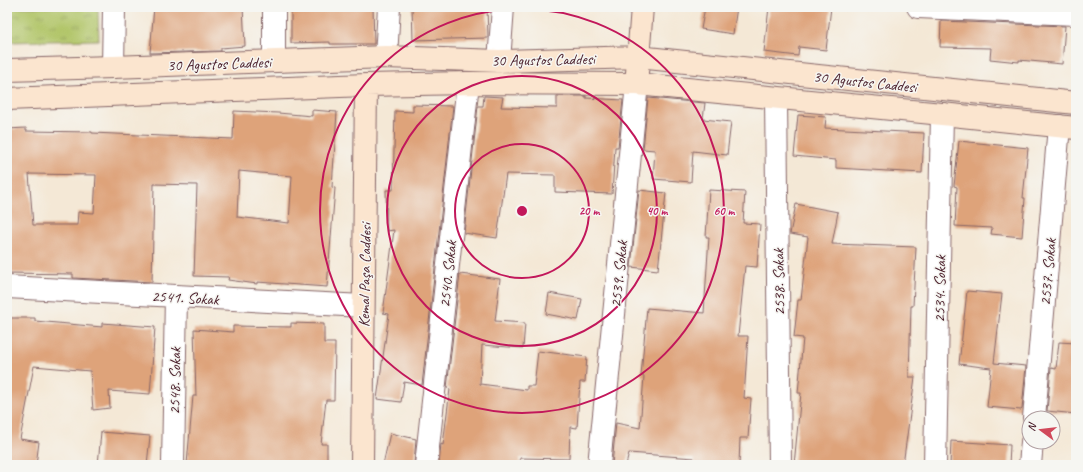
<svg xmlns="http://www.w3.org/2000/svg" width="1083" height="472" font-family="Caveat,sans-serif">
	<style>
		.park { fill: url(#park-tufts); stroke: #7e724a }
		.building { fill: #dea37a; fill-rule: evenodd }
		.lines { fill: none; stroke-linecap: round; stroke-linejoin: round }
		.street-casing { stroke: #866567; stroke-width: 24 }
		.secondary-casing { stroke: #866567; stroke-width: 24 }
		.street { stroke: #fff; stroke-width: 22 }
		.secondary { stroke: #fbe5cf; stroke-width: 22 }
		.ring { fill: none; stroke: #c2185b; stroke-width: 2 }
		.labels { text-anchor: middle; stroke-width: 3; stroke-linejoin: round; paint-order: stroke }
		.street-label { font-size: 16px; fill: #4a1f2b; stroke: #f6f6f2 }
		.centre { fill: #c2185b; stroke: #f6f6f2; stroke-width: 2 }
		.ring-label { font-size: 12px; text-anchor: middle; font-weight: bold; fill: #c2185b; stroke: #f6f6f2; stroke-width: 3; stroke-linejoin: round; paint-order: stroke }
	</style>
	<defs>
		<pattern id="park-tufts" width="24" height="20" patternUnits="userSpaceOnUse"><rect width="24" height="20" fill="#b1c568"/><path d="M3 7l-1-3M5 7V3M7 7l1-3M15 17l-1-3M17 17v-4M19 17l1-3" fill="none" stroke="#929f56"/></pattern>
	</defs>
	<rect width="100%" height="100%" fill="#f6f6f2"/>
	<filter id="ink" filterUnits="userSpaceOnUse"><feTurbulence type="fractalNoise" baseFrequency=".025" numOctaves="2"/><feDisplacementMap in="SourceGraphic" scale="8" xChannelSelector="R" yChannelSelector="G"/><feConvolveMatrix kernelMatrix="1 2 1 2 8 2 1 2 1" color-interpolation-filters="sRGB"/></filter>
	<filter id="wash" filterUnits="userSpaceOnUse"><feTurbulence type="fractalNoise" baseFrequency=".012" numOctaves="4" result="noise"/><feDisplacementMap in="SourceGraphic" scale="16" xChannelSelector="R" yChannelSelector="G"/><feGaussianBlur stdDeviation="0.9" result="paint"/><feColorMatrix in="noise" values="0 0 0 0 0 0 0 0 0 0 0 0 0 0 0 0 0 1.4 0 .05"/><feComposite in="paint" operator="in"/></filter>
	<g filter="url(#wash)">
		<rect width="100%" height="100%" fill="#f4e8d6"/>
		<!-- park -->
		<path class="park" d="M7 7H98L99 40 7 42Z"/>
		<g id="blocks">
			<!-- building -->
			<path class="building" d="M154 7H243L245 46 221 48V51L150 53Z
				M291 7H373L374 44H330V42L291 43Z
				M412 7H487L488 38 413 40Z
				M705 7H737L733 34 701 29Z
				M769 7H831L826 50 799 47 798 56 764 52Z
				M941 21 1065 26 1062 64 1019 60V62L990 59 991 48 940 47Z
				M484 96 503 97 501 107 557 108V96H586V98L623 100 618 147H615L612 194 555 192V175L506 174 497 238 464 233 478 106H483Z
				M648 98 705 103 703 119 731 122 727 155 693 151 691 182 653 179 655 150 643 149Z
				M413 105 453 106 422 385 404 382 401 402 377 399 389 314 383 313 394 230 387 231 386 190H393L395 111 413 112Z
				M312 110 337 112 332 187 335 188 327 287 257 282V284L228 280 229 277 194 276 197 185 154 184 152 282 73 278V274L7 273V129L26 128V131L92 132V133L233 139 234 111 278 113 312 116ZM239 171 292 176 289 223 237 217ZM29 174 96 175 94 213 78 212 77 225H33Z
				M798 115 826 117 825 128 924 133 922 173 836 168V160L794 156Z
				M959 141 1028 148 1023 198H1025L1022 237 991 234 992 228 955 226 957 187 954 186Z
				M639 190 666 193 658 270 631 267Z
				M709 190 745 192 743 223 760 224 757 267 745 266 738 336H748L744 398 751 399 748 438H740L739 465H693L694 458 629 453 626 465H612L616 423 640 428 644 376H641L647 308 704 313 709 237H706Z
				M796 204 838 212 832 244 916 247 913 306H911L909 377H915L903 465H794L801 393H798L803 338 794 337 798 300H801L808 237 790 234Z
				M460 274 500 279 495 321 525 323 523 348 482 345 480 384 527 390V386H534L538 351 587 357 585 382H580L577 428 570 427 569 459 520 458 519 465H439L441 444 443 445 450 389 447 388Z
				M967 291 1002 294 994 363 1026 366 1022 409 1021 410 987 407 991 368 959 364Z
				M549 293 582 299 578 320 546 314Z
				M7 318H35V321L102 327V323L155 327 150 394 109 391 110 408 93 410 90 371 34 366 20 439 39 442 36 465H7Z
				M291 323 324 324V343H335L334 400H326L321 444H327V465H202L187 464 193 396H196L194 329 233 332V326L291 327Z
				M1059 342 1076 343V414L1047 411 1051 368 1056 369Z
				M101 432 150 436 147 465H98Z
				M390 433 416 439 414 465H383Z
				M951 441 1010 445 1009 465H950Z"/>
		</g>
	</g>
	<g filter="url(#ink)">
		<use href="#blocks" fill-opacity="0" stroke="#866567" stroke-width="1"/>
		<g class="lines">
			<defs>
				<path id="street" d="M918 7 1076 14
					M386 57 389 7
					M274 61V7
					M499 61 503 7
					M113 67 114 7
					M776 98 780 465
					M7 287 363 306
					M1034 418 1059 126
					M173 465 176 296
					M426 465 468 83
					M599 465 637 84
					M935 465 942 114
					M1030 465 1032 442"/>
				<path id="secondary" d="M7 70 113 67 386 57 499 61 638 57 1076 103
					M637 73 642 7
					M7 99 366 85 468 83 637 84 942 114 1076 128
					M362 465 366 85"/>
			</defs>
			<!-- street casing -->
			<use href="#street" class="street-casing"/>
			<!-- secondary casing -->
			<use href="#secondary" class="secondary-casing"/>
			<!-- street -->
			<use href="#street" class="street"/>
			<!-- secondary -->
			<use href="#secondary" class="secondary"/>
		</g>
	</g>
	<!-- distance rings -->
	<g class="ring">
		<circle cx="522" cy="211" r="67"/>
		<circle cx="522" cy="211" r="135"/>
		<circle cx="522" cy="211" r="202"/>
	</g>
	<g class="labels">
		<!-- street labels -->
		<g class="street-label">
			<text transform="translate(543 59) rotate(-1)" y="6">30 Agustos Caddesi</text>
			<text transform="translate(219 63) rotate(-2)" y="6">30 Agustos Caddesi</text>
			<text transform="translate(865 81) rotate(6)" y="6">30 Agustos Caddesi</text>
			<text transform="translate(1047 272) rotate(-85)" y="6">2537. Sokak</text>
			<text transform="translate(447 274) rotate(-84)" y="6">2540. Sokak</text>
			<text transform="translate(618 274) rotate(-84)" y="6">2539. Sokak</text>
			<text transform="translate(364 275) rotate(-89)" y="6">Kemal Paşa Caddesi</text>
			<text transform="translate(778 282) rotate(-91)" y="6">2538. Sokak</text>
			<text transform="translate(939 289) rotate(-89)" y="6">2534. Sokak</text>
			<text transform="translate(185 297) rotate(3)" y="6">2541. Sokak</text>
			<text transform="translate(174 381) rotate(-89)" y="6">2548. Sokak</text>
		</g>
	</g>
	<circle cx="522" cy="211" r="6" class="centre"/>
	<g class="ring-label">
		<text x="589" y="215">20 m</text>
		<text x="657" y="215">40 m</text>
		<text x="724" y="215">60 m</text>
	</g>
	<!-- margin -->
	<rect width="1083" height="472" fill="none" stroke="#f6f6f2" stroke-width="24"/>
	<!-- north arrow -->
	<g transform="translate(1041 430) rotate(285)"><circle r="19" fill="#f6f6f2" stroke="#b1a0a2"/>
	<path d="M0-3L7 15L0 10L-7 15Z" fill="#d1495b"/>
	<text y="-6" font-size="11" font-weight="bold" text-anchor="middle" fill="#4a1f2b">N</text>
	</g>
</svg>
